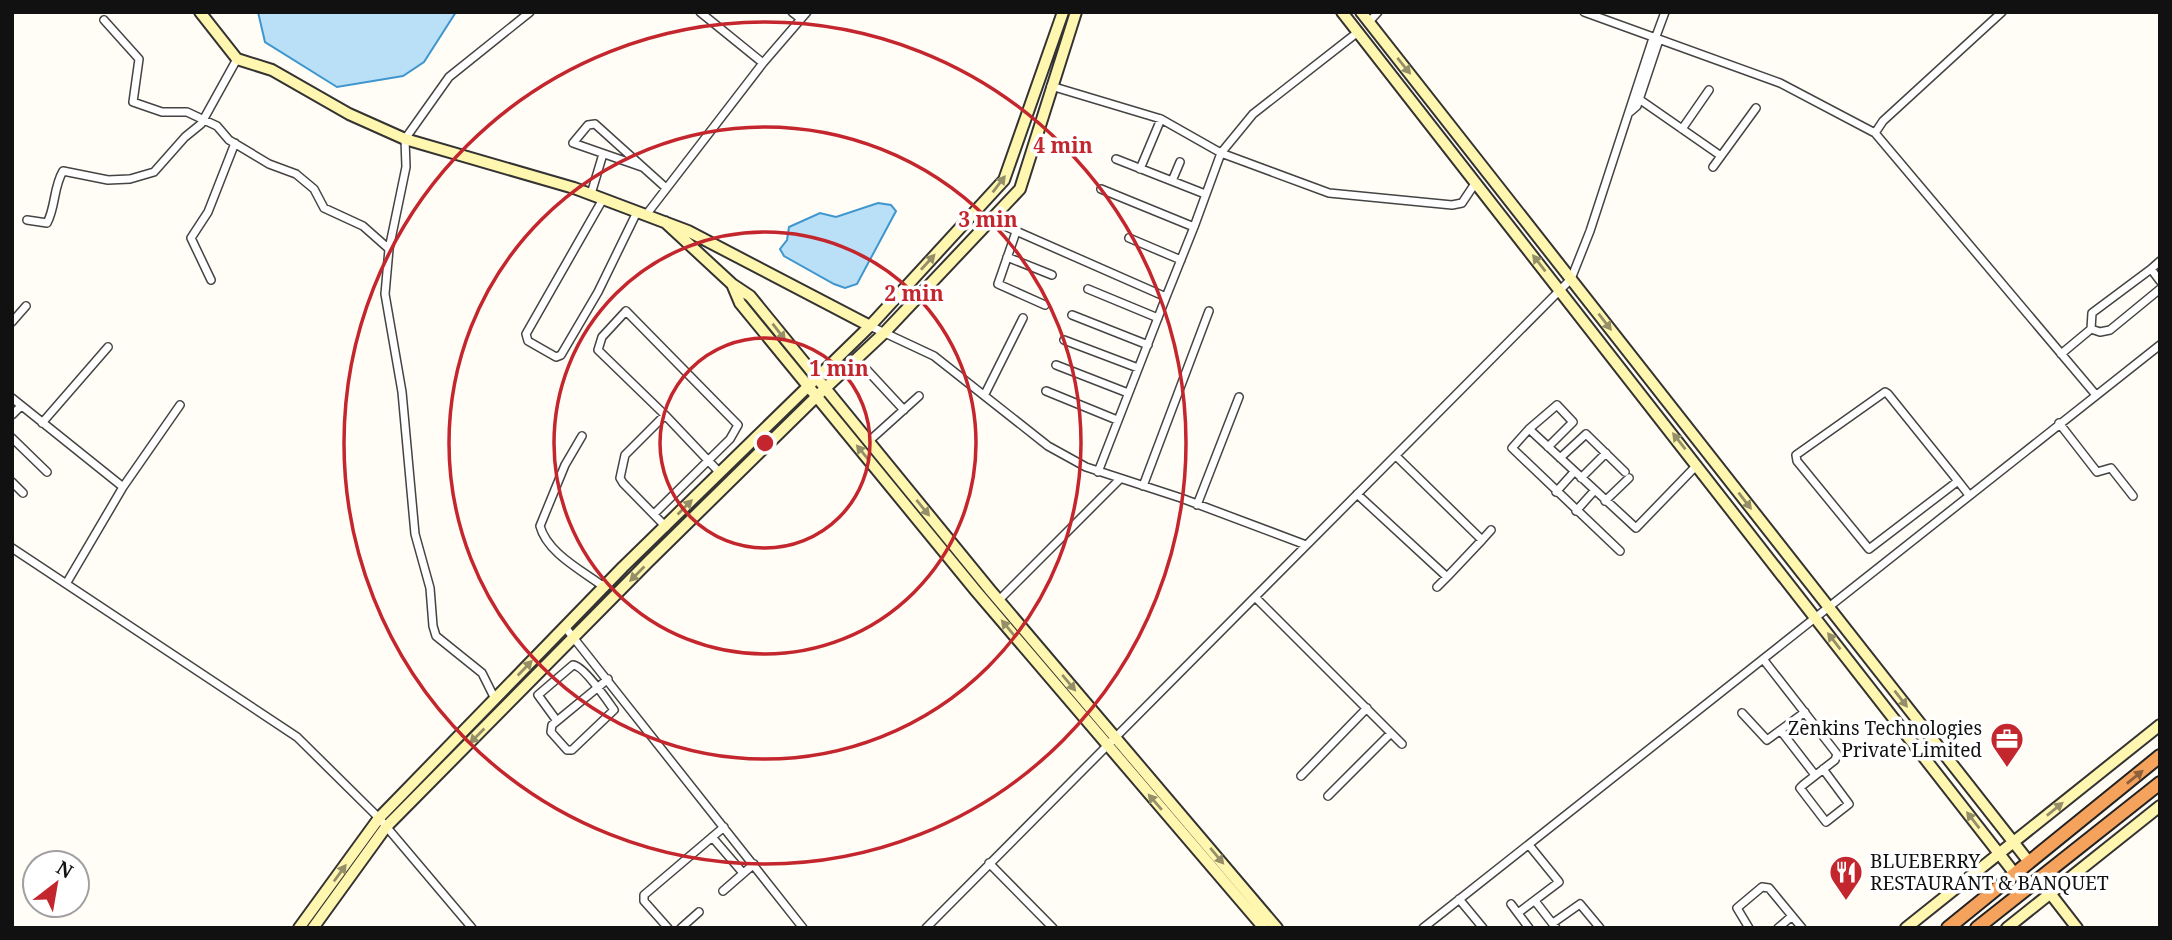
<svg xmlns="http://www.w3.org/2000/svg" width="2172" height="940" font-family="'Noto Serif',serif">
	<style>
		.water { fill: #b9e0f7; stroke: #3f96cf; stroke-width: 2 }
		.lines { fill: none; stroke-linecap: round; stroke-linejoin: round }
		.street-casing { stroke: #444; stroke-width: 10 }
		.secondary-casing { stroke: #333; stroke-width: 14 }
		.highway-casing { stroke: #222; stroke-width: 16 }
		.street { stroke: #fff; stroke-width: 7 }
		.secondary { stroke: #fff6b0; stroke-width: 10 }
		.highway { stroke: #f5a25d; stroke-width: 12 }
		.oneway { fill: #948f68 }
		.oneway2 { fill: #8e613b }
		.ring { fill: none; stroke: #c4262e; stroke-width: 3.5 }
		.labels { text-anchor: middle; stroke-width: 7; stroke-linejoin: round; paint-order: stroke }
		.poi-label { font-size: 19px; fill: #111; stroke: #fff; text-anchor: end }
		.centre { fill: #c4262e; stroke: #fff; stroke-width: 3.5 }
		.ring-label { font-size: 21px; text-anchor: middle; font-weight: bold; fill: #c4262e; stroke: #fff; stroke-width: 7; stroke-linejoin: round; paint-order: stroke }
	</style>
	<rect width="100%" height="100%" fill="#fffdf5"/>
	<!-- water -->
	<path class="water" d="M258 12H456L424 62 403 76 337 87 265 42Z
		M878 203 891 205 896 211 857 284 845 288 834 284 784 256 780 249 787 240 789 227 820 213 836 217Z"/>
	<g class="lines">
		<defs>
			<path id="street" d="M792 12 801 19
				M1584 12 1780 83 1875 133
				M2002 12 1883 121 1875 133 2096 395
				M104 20 139 59 133 102 162 112H187L217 126 229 140 269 164 296 174 314 189 324 208 363 226 389 249 406 167 405 139 449 77 530 12
				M1369 22 1378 12
				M1655 39 1665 12
				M763 63 807 12
				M1051 86 1161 119 1221 153 1253 114 1358 32
				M1639 99 1721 156
				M1630 112 1637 106 1659 40
				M1682 129 1709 90
				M1116 159 1205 194
				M642 167 573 143 588 125 595 124 665 187
				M1713 167 1756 108
				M1140 169 1161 119
				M1172 181 1180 162
				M1101 189 1194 227 1221 153 1329 193 1452 205 1462 203 1476 182
				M591 194 603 154
				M603 199 526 334 528 341 556 357 561 355 598 292 637 212
				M646 215 763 63 700 12
				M27 220 47 223C56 206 53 188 63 171L108 180 130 179 154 172 185 137 201 124 237 59
				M991 220 1166 297 1194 227
				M1016 232 998 284 1045 305
				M1129 238 1181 260
				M389 249 385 294 402 392 415 534 430 588 433 626 436 636 482 673 495 699
				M1007 257 1052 275
				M2151 269 2160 261
				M211 280 191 238 208 212 235 143
				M1088 289 1158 318
				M1072 315 1148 345
				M12 322 26 306
				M870 326 934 356 1048 446 1086 467 1181 498 1306 545
				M2091 329 2092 313 2151 269 2160 281
				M2091 329 2100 332 2110 330 2160 289
				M1064 340 1138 368
				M2061 354 2091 329
				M1056 365 1128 393
				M866 369 904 410
				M1046 391 1117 420
				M985 394 1023 318
				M12 398 123 487
				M12 415 21 406
				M665 415 720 473
				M42 423 108 347
				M2059 423 2097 472 2111 468 2133 496
				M1529 429 1557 405 1573 422 1548 447
				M582 436 565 465 540 526C547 553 583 571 604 587
				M12 438 47 472
				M868 442 919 396
				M1560 458 1586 434 1625 472
				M1098 472 1166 297
				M1581 478 1606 453
				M1958 481 1869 549 1797 461 1796 455 1885 392 1888 394 1958 481 1969 495
				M12 482 23 493
				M1143 486 1209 311
				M1556 492 1574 472
				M1357 494 1447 577 1482 540 1396 456
				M1605 501 1629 478
				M1197 505 1239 397
				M1576 511 1594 491
				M654 514 730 439 738 425 626 311 602 337 598 350 665 415 625 455 620 478 623 483 666 527
				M1482 540 1491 530
				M12 548 297 737 379 818 472 928
				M1620 551 1512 448 1529 429 1636 528 1697 465
				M66 584 123 487 180 405
				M1437 587 1447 577
				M1255 597 1402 744
				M999 600 1119 480
				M565 627 803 928
				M1763 659 1837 754 1835 760 1803 785 1800 788 1826 822 1849 804 1823 769
				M1742 713 1767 740 1805 712
				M557 721 538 695 573 665C583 665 607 700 614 710L572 750H567L551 732 552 725 557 721 608 679
				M1781 731 1815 775
				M1301 776 1367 708
				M1328 796 1391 733
				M712 837 743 873
				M989 863 1053 928
				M723 891 754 864
				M1459 899 1483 928
				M1535 901 1556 928
				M1511 904 1529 928
				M1518 913 1559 882 1529 845
				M1553 923 1580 904 1600 928
				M668 928 644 901V895L724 827
				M681 928 699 912
				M926 928 1571 279 1590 231 1653 38
				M1423 928 2160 345
				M1749 928 1737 908 1762 887 1769 888 1802 928
				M1778 928 1792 916"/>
			<path id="secondary" d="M200 12 237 59 272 70 349 114 405 139 574 188 688 231 870 326
				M1342 12 2015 874
				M1361 12 2029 862
				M665 222 732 284 750 296 990 590 1277 928
				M732 284 740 303 976 591 1264 928
				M2039 879 2077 928
				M299 928 379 818 623 567 870 326 1004 180 1063 12
				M313 928 386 827 648 562 817 396 884 333 1020 189 1076 12
				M1906 928 2160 725
				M2007 928 2160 806"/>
			<path id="highway" d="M1948 928 2160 756
				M1977 928 2160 783"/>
		</defs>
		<!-- street casing -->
		<use href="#street" class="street-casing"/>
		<!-- secondary casing -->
		<use href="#secondary" class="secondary-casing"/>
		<!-- highway casing -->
		<use href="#highway" class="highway-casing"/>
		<!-- street -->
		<use href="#street" class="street"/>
		<!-- secondary -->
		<use href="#secondary" class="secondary"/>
		<!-- highway -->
		<use href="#highway" class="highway"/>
	</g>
	<!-- one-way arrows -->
	<defs><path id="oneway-solid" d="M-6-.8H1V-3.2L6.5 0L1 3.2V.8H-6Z" transform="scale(1.75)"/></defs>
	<g class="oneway">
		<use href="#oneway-solid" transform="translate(1404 66) rotate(51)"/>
		<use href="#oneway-solid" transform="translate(999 184) rotate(-53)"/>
		<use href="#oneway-solid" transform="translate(928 262) rotate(-48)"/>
		<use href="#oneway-solid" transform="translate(1539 263) rotate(-128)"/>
		<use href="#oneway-solid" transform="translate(1605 322) rotate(52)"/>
		<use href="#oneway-solid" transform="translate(779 332) rotate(52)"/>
		<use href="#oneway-solid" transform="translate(1679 441) rotate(-128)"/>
		<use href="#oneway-solid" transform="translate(863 453) rotate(-129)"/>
		<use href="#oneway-solid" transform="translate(1745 501) rotate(52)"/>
		<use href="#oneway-solid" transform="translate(685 507) rotate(-45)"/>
		<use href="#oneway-solid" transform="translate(923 508) rotate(51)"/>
		<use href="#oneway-solid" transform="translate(637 574) rotate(135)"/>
		<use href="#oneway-solid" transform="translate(1008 628) rotate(-130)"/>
		<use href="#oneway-solid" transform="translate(1834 641) rotate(-128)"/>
		<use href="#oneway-solid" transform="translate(525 668) rotate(-46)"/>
		<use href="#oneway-solid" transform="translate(1069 683) rotate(50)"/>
		<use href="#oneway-solid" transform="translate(1901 699) rotate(52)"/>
		<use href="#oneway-solid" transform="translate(477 736) rotate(135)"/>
		<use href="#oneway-solid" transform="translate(1155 802) rotate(-131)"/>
		<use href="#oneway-solid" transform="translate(2055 809) rotate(-39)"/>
		<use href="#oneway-solid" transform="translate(1973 820) rotate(-128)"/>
		<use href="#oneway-solid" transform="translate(1217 856) rotate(50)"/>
		<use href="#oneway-solid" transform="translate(340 873) rotate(-54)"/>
	</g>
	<use class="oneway2" href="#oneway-solid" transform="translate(2135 777) rotate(-39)"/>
	<!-- distance rings -->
	<g class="ring">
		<circle cx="765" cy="443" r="105"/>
		<circle cx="765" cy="443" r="211"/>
		<circle cx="765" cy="443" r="316"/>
		<circle cx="765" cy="443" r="421"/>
	</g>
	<!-- icons -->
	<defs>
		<symbol id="office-pin" viewBox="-11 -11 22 30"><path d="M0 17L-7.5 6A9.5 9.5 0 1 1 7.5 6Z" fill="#c4262e" stroke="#fff"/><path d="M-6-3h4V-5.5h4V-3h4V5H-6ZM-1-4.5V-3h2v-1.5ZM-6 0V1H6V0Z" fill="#fff"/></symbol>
		<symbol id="restaurant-pin" viewBox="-11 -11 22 30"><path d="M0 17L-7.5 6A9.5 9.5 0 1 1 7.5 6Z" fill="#c4262e" stroke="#fff"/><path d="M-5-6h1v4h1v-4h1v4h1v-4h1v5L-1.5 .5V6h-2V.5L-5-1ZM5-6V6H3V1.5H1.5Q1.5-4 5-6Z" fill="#fff"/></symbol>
	</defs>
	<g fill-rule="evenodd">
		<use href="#office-pin" x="1988" y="720" width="38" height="52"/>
		<use href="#restaurant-pin" x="1827" y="853" width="38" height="52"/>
	</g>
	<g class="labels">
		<!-- poi labels -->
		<g class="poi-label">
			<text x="1982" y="735">Zenkins Technologies<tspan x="1982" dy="22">Private Limited</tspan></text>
			<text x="1870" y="868" text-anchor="start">BLUEBERRY<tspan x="1870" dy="22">RESTAURANT &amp; BANQUET</tspan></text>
		</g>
	</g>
	<circle cx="765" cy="443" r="10" class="centre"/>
	<g class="ring-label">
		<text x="1063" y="153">4 min</text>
		<text x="988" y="227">3 min</text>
		<text x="914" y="301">2 min</text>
		<text x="839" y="376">1 min</text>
	</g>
	<!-- border -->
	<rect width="2172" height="940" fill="none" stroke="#111111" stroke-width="28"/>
	<!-- north arrow -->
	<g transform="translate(56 884) rotate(31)"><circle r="33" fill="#ffffff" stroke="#a0a0a0" stroke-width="2"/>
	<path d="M0-5L12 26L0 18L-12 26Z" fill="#c4262e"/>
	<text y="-10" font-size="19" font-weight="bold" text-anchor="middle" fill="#111111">N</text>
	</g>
</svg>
